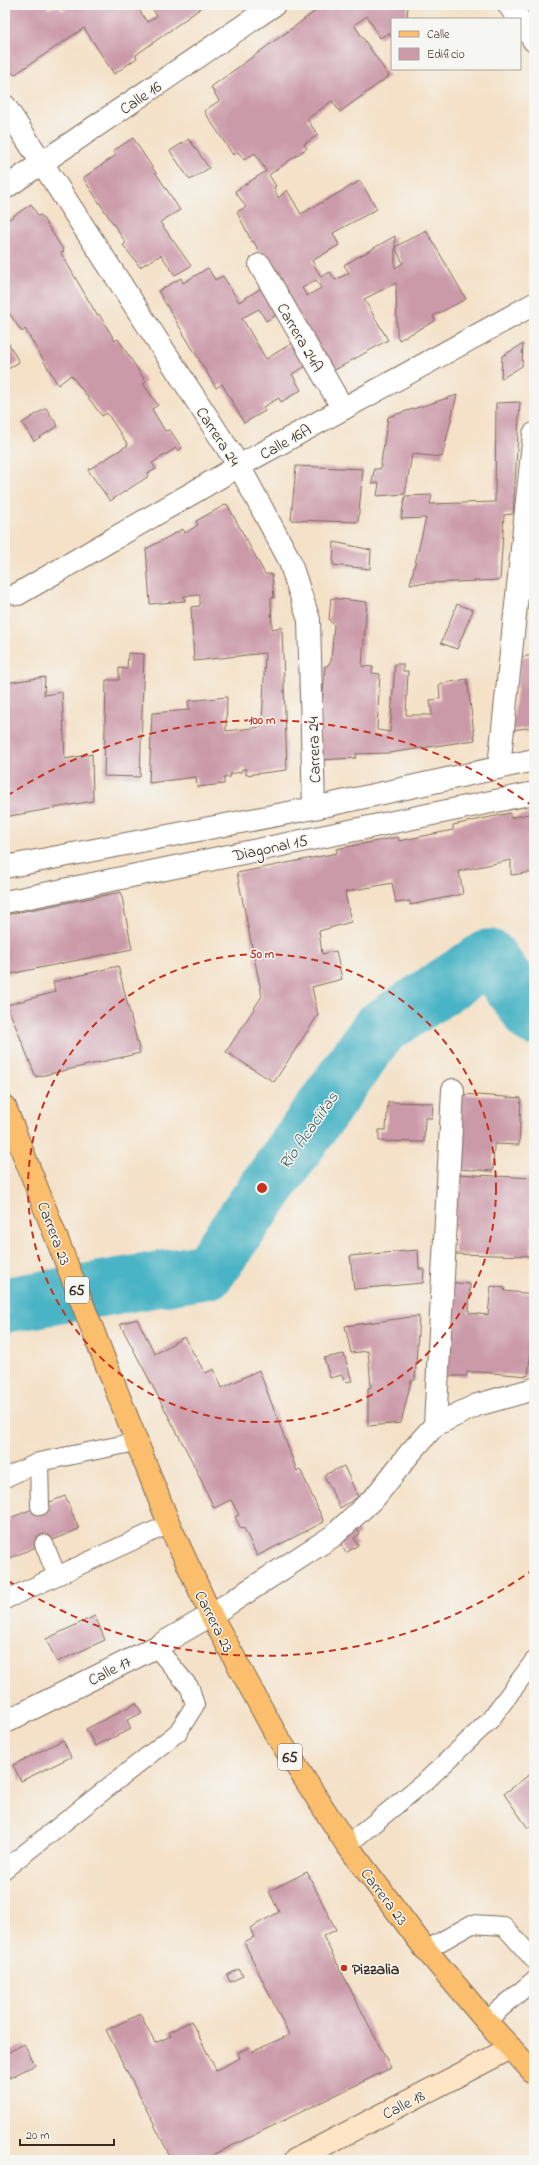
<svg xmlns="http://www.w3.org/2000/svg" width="539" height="2165" font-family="'Indie Flower',sans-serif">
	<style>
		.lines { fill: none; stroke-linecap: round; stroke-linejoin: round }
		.river { stroke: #48b4c5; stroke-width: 56 }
		.building { fill: #cb9aa9; fill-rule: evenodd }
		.lane-casing { stroke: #7c6a5a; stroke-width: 20 }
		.street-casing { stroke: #7c6a5a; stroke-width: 24 }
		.secondary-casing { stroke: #7c6a5a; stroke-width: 24 }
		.primary-casing { stroke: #7c6a5a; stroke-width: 24 }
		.lane { stroke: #fff; stroke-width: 18 }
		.street { stroke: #fff; stroke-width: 22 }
		.secondary { stroke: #fde5c5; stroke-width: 22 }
		.primary { stroke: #fabe6d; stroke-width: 22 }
		.ring { fill: none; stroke: #c8321e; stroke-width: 2; stroke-dasharray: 7 5 }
		.poi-dot { fill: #c8321e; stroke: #f6f6f2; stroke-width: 1.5 }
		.labels { text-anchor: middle; stroke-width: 3; stroke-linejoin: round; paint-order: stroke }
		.shield { fill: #f6f6f2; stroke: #73675e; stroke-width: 1 }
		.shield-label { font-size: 15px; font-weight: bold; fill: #3b2a1e }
		.street-label { font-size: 16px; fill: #3b2a1e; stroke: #f6f6f2 }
		.poi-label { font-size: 16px; font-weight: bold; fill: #3b2a1e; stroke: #f6f6f2; text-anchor: start }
		.water-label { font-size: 17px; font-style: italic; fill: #405a58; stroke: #f6f6f2 }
		.centre { fill: #c8321e; stroke: #f6f6f2; stroke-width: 2 }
		.ring-label { font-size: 12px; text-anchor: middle; font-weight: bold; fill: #c8321e; stroke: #f6f6f2; stroke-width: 3; stroke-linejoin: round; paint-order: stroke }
	</style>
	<rect width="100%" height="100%" fill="#f6f6f2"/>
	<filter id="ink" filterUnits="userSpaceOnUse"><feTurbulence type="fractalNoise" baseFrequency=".025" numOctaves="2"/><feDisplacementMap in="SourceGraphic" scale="8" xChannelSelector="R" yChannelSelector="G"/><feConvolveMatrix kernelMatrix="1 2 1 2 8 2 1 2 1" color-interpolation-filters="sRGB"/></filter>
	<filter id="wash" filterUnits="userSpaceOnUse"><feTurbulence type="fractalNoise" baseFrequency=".012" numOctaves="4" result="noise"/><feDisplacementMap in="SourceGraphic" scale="16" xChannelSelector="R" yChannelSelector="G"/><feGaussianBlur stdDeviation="0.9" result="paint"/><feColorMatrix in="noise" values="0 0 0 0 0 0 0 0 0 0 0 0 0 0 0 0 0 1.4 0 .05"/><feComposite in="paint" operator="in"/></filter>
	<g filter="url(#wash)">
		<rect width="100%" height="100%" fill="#f4e1c8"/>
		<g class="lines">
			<!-- river -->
			<path class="river" d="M5 1305 208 1271 379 1029 489 957 534 1018"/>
		</g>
		<g id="blocks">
			<!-- building -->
			<path class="building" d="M5 5H46L48 9 58 5 62 11 70 5H114L116 8 120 5H136L147 22 157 16 150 5H205L136 55 137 58 114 74 84 28 14 75 5 61Z
				M324 5H408L407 19H392V38L389 33 380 38 367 16 354 25 389 76 340 112 332 101 307 119 318 135 304 144 307 148 269 175 276 186 274 187 278 198 287 190 301 214 360 181 377 209 333 233 339 245 312 261 321 277 330 272 335 280 349 273 344 265 395 236V268L403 263 395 247 426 230 466 299 433 316 435 321 399 340 397 335 396 283 364 299 388 340 333 371 253 241 252 242 237 212 246 207 235 191 266 171 255 153 244 160 238 152 233 155 204 111 219 101 211 87ZM316 280 321 288 307 296 302 288Z
				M133 138 180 210 160 222 191 266 175 275 161 255 140 267 123 245 126 243 83 178 116 155 113 151Z
				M189 139 209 168 190 180 170 151Z
				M31 204 38 216 41 215 64 251 61 253 97 315 99 314 115 341 118 339 146 382 143 384 158 405 152 409 165 431 170 430 182 448 178 451 176 448 152 463 156 469 147 474 149 476 110 501 88 470 128 445 107 413 102 416 71 375 58 385 25 329 22 332 5 307V222Z
				M208 268 215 280 223 276 239 302 263 287 278 314 266 321 259 309 242 318 266 359 294 342 308 365 292 374 301 390 281 402 279 398 263 407 265 411 244 423 222 384 216 388 158 291 181 278 183 283Z
				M5 337 19 362 5 371Z
				M523 344 522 366 501 379 502 356Z
				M457 395 442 457 412 454 405 494 377 496 379 483H372L374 469H380L388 417Z
				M520 402 513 514 504 515 500 580 410 584 426 518 401 519 405 496 432 495 430 504 495 502 496 403Z
				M46 408 58 426 34 441 22 423Z
				M296 466 363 469 358 522 291 520Z
				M227 504 265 574H272L274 598H271L272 629 282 627 287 770 246 775V769H242L241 772 230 774V777L224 778V784L197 787 196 777 149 783 152 713 189 710 188 701 227 697 226 731 262 727 265 653 194 661 191 607 200 606V595L184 596 185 601 150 604 146 549 183 529 185 533 198 525 196 521Z
				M334 542 371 550 370 569 333 565Z
				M331 598 367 602 362 666 373 667 372 673 380 674 377 730 390 732 395 664H403V671H408L406 715H432L430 700 440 699 439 684 467 679 475 740 389 753 356 754V758L318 760 325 666H327L331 661 334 625 329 620Z
				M457 604 473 610 457 649 441 643Z
				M128 653 144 654 140 777 104 776 106 680H119V668L127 669Z
				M534 655V727L512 730 521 657Z
				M45 677 44 695 62 692 65 759 92 754 93 801 5 817V683Z
				M510 813V818L534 813V872L511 875V860L459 871 463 894 410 905V901L396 903 392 883 345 892 351 922 319 931 322 954 336 951 342 979 312 987 318 1015 274 1082 226 1052 262 996 237 873 337 853 336 849 398 837 399 841 453 830V825Z
				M121 892 132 949 5 975V915Z
				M118 966 140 1053 36 1077 7 1005 55 992 53 982Z
				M460 1094 521 1098 519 1145 494 1144 493 1171 455 1169Z
				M388 1102 433 1103 432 1118H425L424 1142 379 1141V1130H386Z
				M456 1174 534 1178V1223H532L531 1256 455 1254Z
				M418 1250 419 1269H424L423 1283 354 1289 350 1256Z
				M448 1282 470 1284 469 1313 488 1315 491 1286 505 1288 504 1291 534 1294V1323L528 1376 480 1372H467V1376H446Z
				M419 1316 415 1380 411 1381 401 1423 368 1426V1388L371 1387 368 1351 351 1353 345 1326Z
				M137 1319 155 1354 184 1337 205 1373 214 1369 222 1388 259 1370 297 1471 300 1469 324 1522 257 1556 244 1528 241 1529 235 1517 239 1515 231 1500 214 1508 192 1461 120 1324Z
				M344 1354 352 1381 345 1382 342 1375 330 1378 324 1358Z
				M344 1466 358 1497 340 1508 324 1475Z
				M65 1496 79 1529 5 1560V1520Z
				M357 1529 360 1534 354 1538 358 1545 346 1553 338 1540Z
				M95 1616 105 1640 57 1662 46 1639Z
				M136 1703 142 1713 127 1720 131 1729 95 1746 86 1729Z
				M63 1740 71 1757 21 1781 13 1765Z
				M534 1771V1823L528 1828 504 1794Z
				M307 1872 336 1930 323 1936 391 2068 203 2160H172L106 2030 140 2014 155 2043 171 2036 169 2032 191 2021 216 2070 240 2058 237 2053 249 2047 252 2052 289 2035 244 1942 254 1937 250 1928 279 1912 269 1891Z
				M239 1969 243 1976 230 1982 227 1975Z
				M24 2044 35 2065 5 2080V2054Z"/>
		</g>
	</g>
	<g filter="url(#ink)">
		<use href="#blocks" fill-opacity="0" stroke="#7c6a5a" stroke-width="1"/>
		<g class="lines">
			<defs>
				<path id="lane" d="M39 1462 40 1506
					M5 1478 39 1462 136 1442
					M44 1544 57 1576
					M5 1600 169 1524
					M347 1845 428 1779 490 1720 534 1661
					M5 1869 178 1732 195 1705 190 1688 156 1647
					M426 1950 472 1924 504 1926 534 1960
					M486 2021 534 1980"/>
				<path id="street" d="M509 5 519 19
					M520 20 534 41
					M5 106 239 466 289 559 309 620 314 808
					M5 188 274 5
					M260 265 343 409
					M18 594 239 466 534 304
					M499 767 534 434
					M5 867 314 808 534 760
					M5 902 534 793
					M435 1425 453 1090
					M5 1722 156 1647 211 1615 333 1536 376 1496 410 1453 435 1425 477 1405 534 1389"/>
				<path id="secondary" d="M295 2160 511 2048"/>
				<path id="primary" d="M5 1107 169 1524 211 1615 275 1733 347 1845 426 1950 486 2021 534 2073"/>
			</defs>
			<!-- lane casing -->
			<use href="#lane" class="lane-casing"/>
			<!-- street casing -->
			<use href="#street" class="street-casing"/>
			<!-- secondary casing -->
			<use href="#secondary" class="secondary-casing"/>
			<!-- primary casing -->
			<use href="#primary" class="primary-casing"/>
			<!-- lane -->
			<use href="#lane" class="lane"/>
			<!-- street -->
			<use href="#street" class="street"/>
			<!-- secondary -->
			<use href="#secondary" class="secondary"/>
			<!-- primary -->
			<use href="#primary" class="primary"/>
		</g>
	</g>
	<!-- distance rings -->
	<g class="ring">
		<circle cx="262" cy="1188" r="234"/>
		<path d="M534 1569A468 468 0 0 1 7 1580M7 796A468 468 0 0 1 534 807"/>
	</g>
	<!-- markers -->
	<circle class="poi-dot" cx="344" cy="1968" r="4"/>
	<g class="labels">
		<!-- shield labels -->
		<g class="shield">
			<rect x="65" y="1277" width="24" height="26" rx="3"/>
			<rect x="278" y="1744" width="24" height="26" rx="3"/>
		</g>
		<g class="shield-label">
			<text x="77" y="1295">65</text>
			<text x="290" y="1762">65</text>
		</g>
		<!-- street labels -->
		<g class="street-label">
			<text transform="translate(140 97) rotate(-34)" y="6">Calle 16</text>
			<text transform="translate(301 337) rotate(60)" y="6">Carrera 24A</text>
			<text transform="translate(219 436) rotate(57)" y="6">Carrera 24</text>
			<text transform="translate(285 441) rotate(-29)" y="6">Calle 16A</text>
			<text transform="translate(313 750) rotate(-92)" y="6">Carrera 24</text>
			<text transform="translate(270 847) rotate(-12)" y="6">Diagonal 15</text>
			<text transform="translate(55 1233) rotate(69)" y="6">Carrera 23</text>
			<text transform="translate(215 1621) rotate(63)" y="6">Carrera 23</text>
			<text transform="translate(109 1670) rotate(-27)" y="6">Calle 17</text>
			<text transform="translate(385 1896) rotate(53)" y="6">Carrera 23</text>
			<text transform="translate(403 2104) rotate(-27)" y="6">Calle 18</text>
		</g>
		<!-- poi labels -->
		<g class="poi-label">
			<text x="352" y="1974">Pizzalia</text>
		</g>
		<!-- water labels -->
		<g class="water-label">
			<text transform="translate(308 1130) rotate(-55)" y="6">Río Acaciitas</text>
		</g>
	</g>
	<circle cx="262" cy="1188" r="6" class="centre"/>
	<g class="ring-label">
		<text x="262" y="724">100 m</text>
		<text x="262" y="958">50 m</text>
	</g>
	<!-- margin -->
	<rect width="539" height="2165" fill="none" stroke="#f6f6f2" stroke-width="20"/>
	<!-- legend -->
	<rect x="391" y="18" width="130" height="52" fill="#f6f6f2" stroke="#aba49d"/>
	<rect x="399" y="31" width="20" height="6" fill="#fabe6d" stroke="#aba49d"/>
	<text x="427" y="38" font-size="12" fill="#3b2a1e">Calle</text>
	<rect x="399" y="48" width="20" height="12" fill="#cb9aa9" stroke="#aba49d"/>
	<text x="427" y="58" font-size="12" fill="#3b2a1e">Edificio</text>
	<!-- scale -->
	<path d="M20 2139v6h94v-6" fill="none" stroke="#3b2a1e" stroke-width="2"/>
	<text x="26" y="2139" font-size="12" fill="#3b2a1e" stroke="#f6f6f2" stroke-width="3" paint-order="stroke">20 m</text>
</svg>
